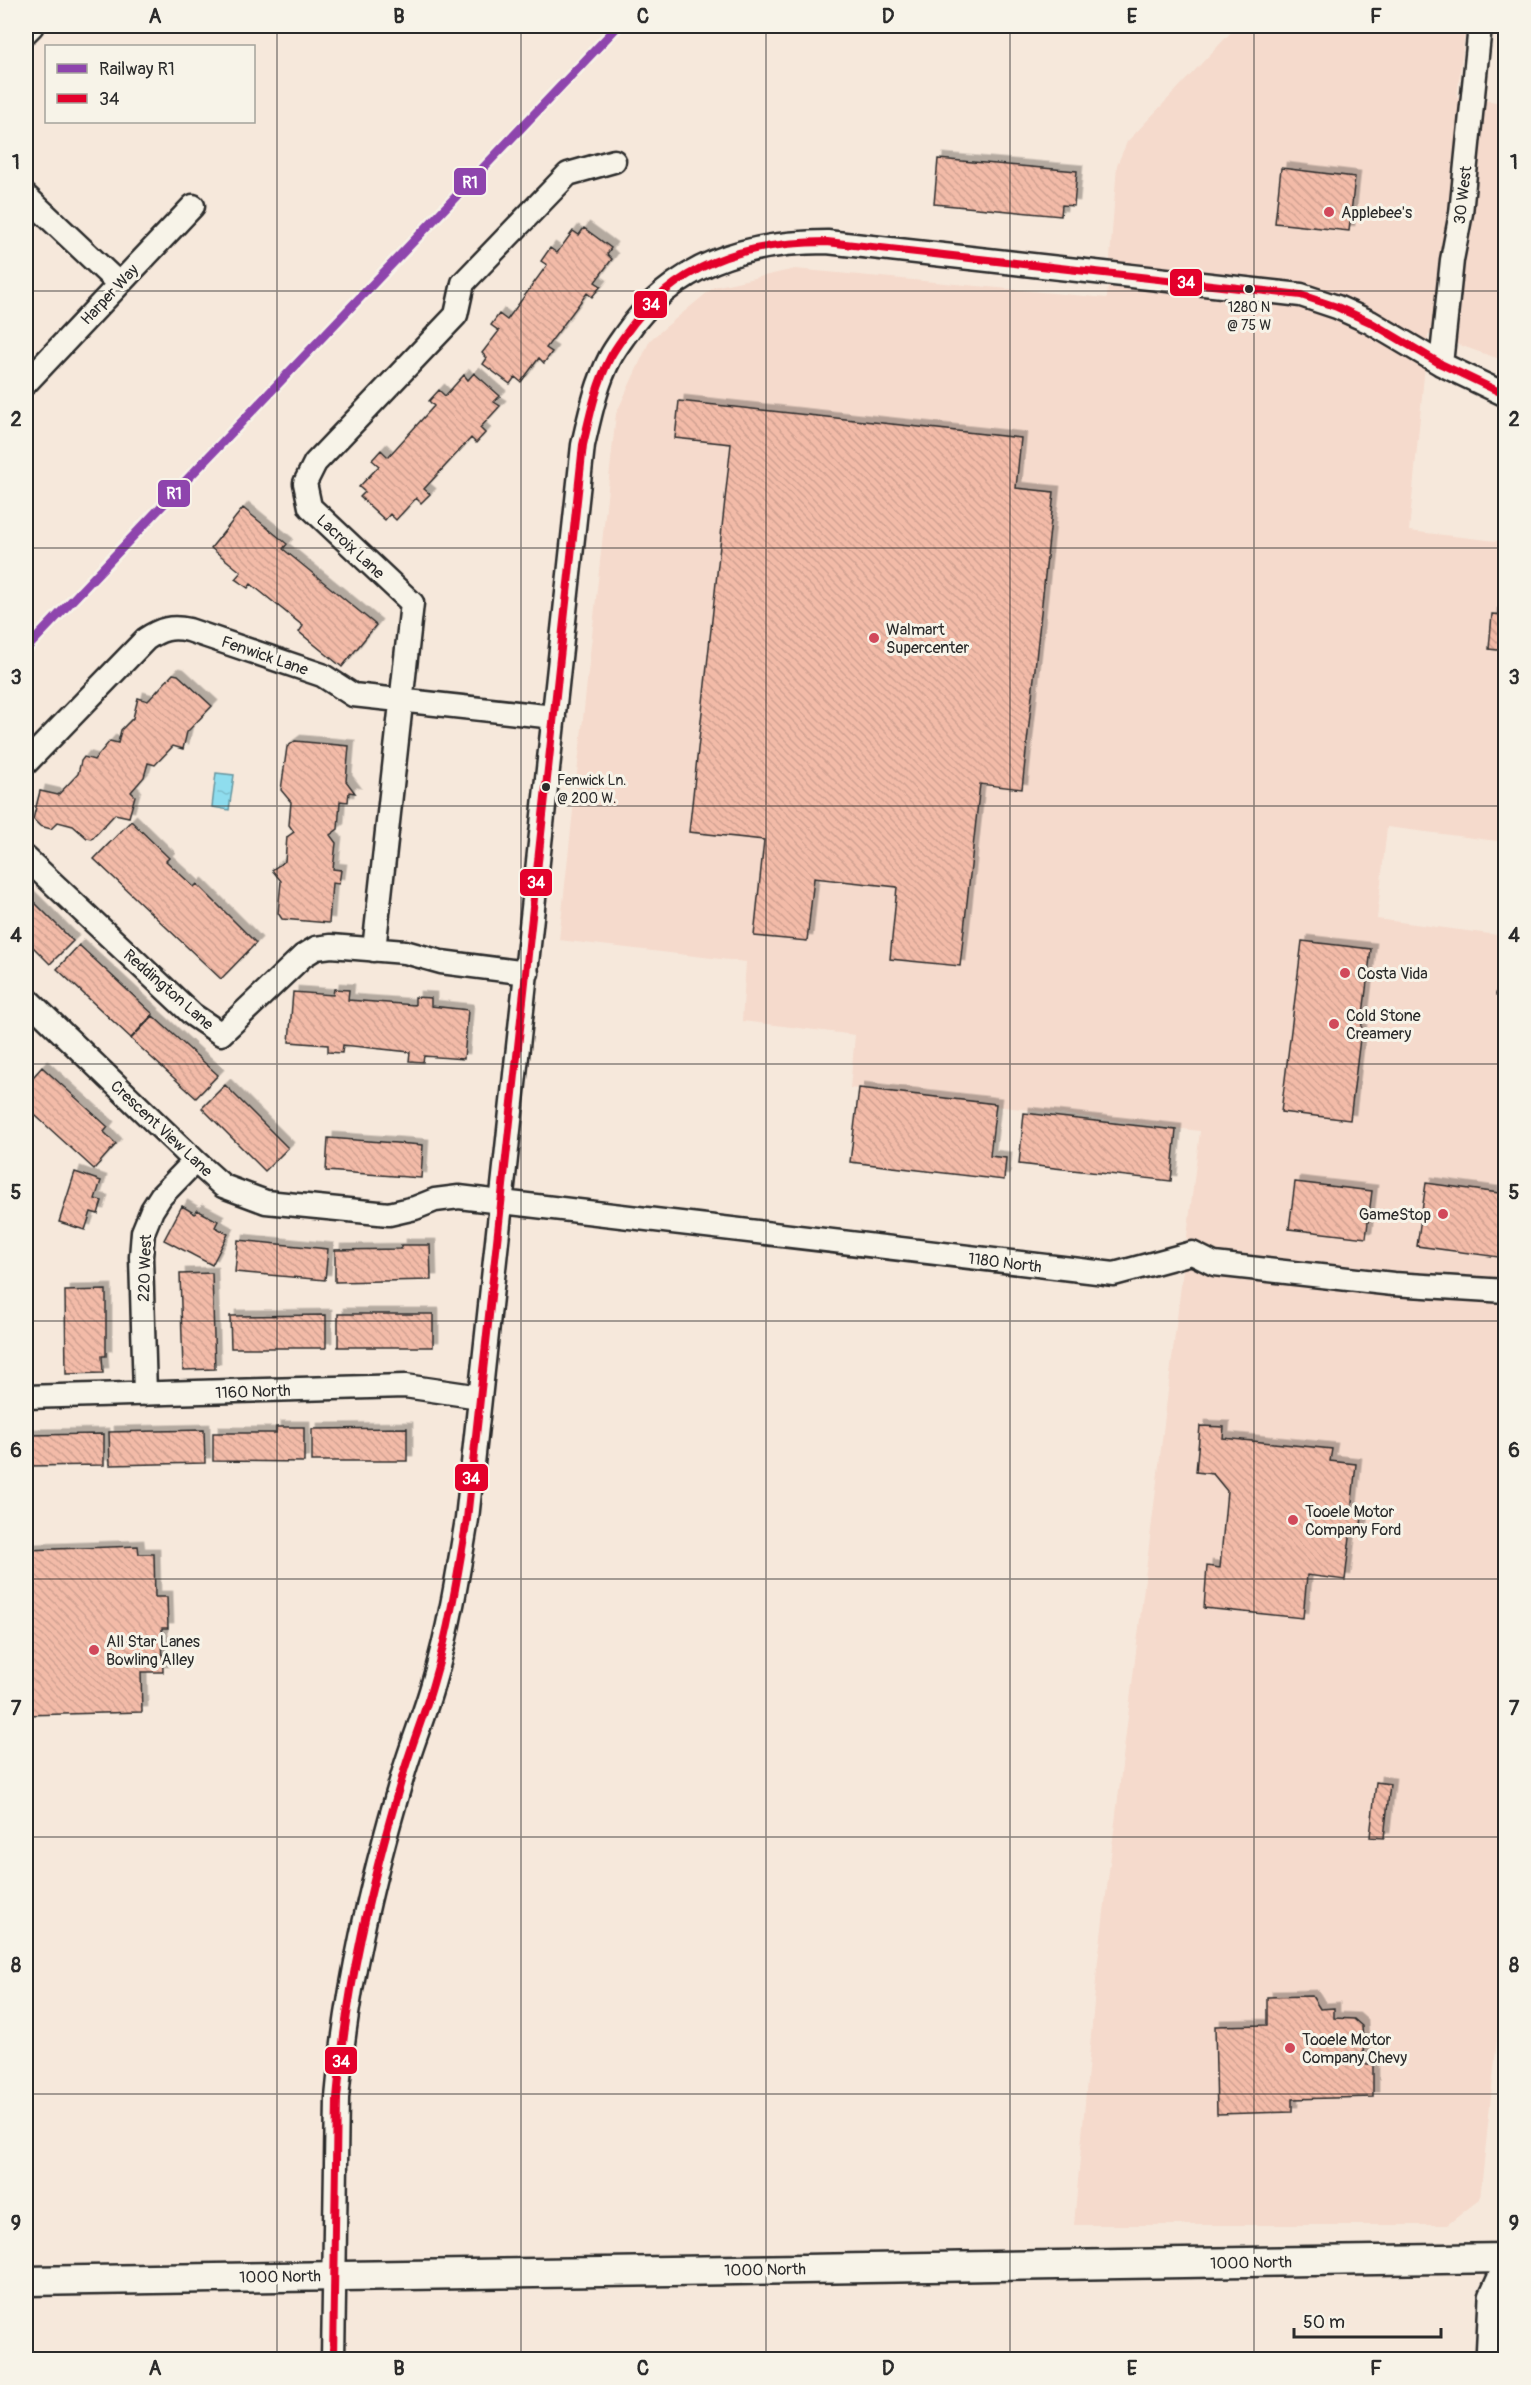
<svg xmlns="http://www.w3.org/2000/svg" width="1531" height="2385" font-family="Pangolin,sans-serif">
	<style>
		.built { fill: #f5dacc }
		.water { fill: url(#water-ripples); stroke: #6796a0; stroke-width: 1.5 }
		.building { fill: url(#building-back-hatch); stroke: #2b2b2b; stroke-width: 1.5; filter: url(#shadow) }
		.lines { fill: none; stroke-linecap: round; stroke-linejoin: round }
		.minor-casing { stroke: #2b2b2b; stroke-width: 27 }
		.major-casing { stroke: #2b2b2b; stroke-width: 33 }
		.highway-casing { stroke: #2b2b2b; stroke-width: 38 }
		.minor { stroke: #f7f3e8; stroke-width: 22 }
		.major { stroke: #f7f3e8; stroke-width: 28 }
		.highway { stroke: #f7f3e8; stroke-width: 33 }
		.bus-1-casing { stroke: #f7f3e8; stroke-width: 12 }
		.bus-1 { stroke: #e4002b; stroke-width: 8 }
		.rail-1-casing { stroke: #f7f3e8; stroke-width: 14 }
		.rail-1 { stroke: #8e44ad; stroke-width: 9 }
		.grid { fill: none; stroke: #2b2b2b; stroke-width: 1.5; stroke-opacity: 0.55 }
		.poi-dot { fill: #d1495b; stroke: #f7f3e8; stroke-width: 2 }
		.bus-dot { fill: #2b2b2b; stroke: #f7f3e8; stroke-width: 2 }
		.labels { text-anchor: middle; stroke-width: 6; stroke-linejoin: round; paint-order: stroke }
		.bus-label { font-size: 14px; fill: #2b2b2b; stroke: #f7f3e8 }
		.street-label { font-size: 16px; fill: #2b2b2b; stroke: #f7f3e8 }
		.poi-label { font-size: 16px; fill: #2b2b2b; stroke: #f7f3e8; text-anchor: start }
		.line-badge { stroke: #f7f3e8; stroke-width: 2 }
		.badge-label { font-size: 16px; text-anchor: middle; font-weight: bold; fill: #fff }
		.neatline { fill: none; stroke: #2b2b2b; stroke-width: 2 }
		.grid-label { font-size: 20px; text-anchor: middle; font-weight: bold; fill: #2b2b2b }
	</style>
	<defs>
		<pattern id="water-ripples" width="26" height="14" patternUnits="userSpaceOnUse" patternTransform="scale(1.5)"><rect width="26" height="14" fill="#8fddee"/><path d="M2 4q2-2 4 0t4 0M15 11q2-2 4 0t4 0" fill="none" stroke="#7cbecc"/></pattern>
		<pattern id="building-back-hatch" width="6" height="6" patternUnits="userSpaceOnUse" patternTransform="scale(1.5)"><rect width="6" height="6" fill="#f3bba8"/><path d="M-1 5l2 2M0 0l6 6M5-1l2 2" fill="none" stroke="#d0a191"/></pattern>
		<filter id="shadow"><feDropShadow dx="5.5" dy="-5.5" stdDeviation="0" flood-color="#0004"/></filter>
	</defs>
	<rect width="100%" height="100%" fill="#f6e8db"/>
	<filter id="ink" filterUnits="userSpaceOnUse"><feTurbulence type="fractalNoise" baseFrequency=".0167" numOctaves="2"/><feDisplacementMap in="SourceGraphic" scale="12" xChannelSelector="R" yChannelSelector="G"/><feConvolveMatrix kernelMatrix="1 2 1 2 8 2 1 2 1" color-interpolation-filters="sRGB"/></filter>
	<g filter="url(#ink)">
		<!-- built -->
		<path class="built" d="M1237 26H1466L1457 97 1505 103V361L1428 334 1409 531 1505 542V842L1387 827 1377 919 1505 936 1506 1957 1480 2199 1447 2225H1074L1097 1969 1200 1131 850 1088 855 1035 742 1021 746 962 559 940 616 414 650 340 714 287 795 269 1107 298 1117 165 1127 142Z"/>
		<!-- water -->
		<path class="water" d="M216 773 234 775 229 810 212 807Z"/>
		<!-- building -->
		<path class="building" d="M938 159 1077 171 1074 206 1062 205 1061 216 934 204Z
			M1281 168 1355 177 1349 231 1275 223Z
			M584 228 611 248 607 254 612 259 595 282 601 286 592 297 587 293 546 348 552 352 544 363 539 358 521 382 515 377 510 384 483 364 487 358 482 353 499 331 491 325 499 314 507 320 547 265 541 261 550 248 557 253 573 231 579 235Z
			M474 373 500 396 494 402 500 406 480 428 485 433 476 443 471 438 424 489 430 494 421 503 416 498 396 520 390 514 385 520 360 497 365 492 359 487 379 466 372 460 381 450 388 457 434 406 429 401 439 390 445 396 464 375 468 380Z
			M679 401 1021 438 1016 488 1054 492 1022 789 980 784 960 966 890 959 897 887 814 878 807 941 754 936 764 840 689 832 731 444 675 438Z
			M243 508 287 544 283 549 376 625 342 667 299 632 303 626 251 584 248 588 235 579 241 572 211 548Z
			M1492 614 1506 615V651L1489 649Z
			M173 674 178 675 212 706 187 732 183 749 173 746 155 765 148 763 144 777 131 792 135 796 129 817 115 814 92 839 87 838 73 826 58 822 51 829 40 826 33 819 40 791 58 795 78 774 81 761 84 757 94 760 110 741 118 743 121 730 133 718 138 698 148 701Z
			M295 741 349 746 346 781 355 793 349 792 348 802 340 801 338 829 330 835 336 843 333 869 341 870 339 884 332 883 329 923 282 919 278 913 281 881 272 870 285 861 287 837 294 832 289 825 291 802 281 790 287 747Z
			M131 821 169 858 166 861 194 887 197 884 256 943 221 979 94 859Z
			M26 894 73 941 50 964 26 940Z
			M1302 941 1371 949 1350 1120 1281 1112Z
			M79 945 153 1014 131 1038 57 969Z
			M1500 967H1506V996L1496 995Z
			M334 989 349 990 348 1000 415 1005V997L431 998V1006L468 1010 464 1059 424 1056 423 1062 409 1061 410 1052 343 1045 342 1053 328 1052V1045L289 1042 293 992 333 995Z
			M153 1016 218 1075 196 1098 131 1039Z
			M42 1067 108 1127 104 1132 116 1144 94 1169 26 1107V1085Z
			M225 1085 288 1148 265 1171 202 1108Z
			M859 1088 996 1104 990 1156 1006 1158 1004 1180 850 1162Z
			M1024 1113 1176 1130 1171 1181 1019 1164Z
			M328 1138 423 1145 421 1178 326 1171Z
			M75 1172 101 1181 95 1199 102 1201 98 1214 91 1212 85 1230 59 1222Z
			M1295 1182 1372 1191 1366 1238 1289 1229Z
			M1426 1183 1506 1194V1258L1417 1246Z
			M182 1206 195 1214 197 1210 218 1221 215 1227 228 1234 212 1265 164 1240Z
			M238 1240 328 1249 325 1280 235 1272Z
			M401 1245H430L431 1280 335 1282V1250L401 1249Z
			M212 1273 215 1369 183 1370 180 1274Z
			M106 1290V1356H102L103 1373 66 1374 65 1291Z
			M338 1314H433V1347H338Z
			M326 1315V1348H231L230 1316Z
			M1200 1426 1224 1427 1223 1438 1332 1449 1330 1461 1356 1464 1351 1511 1362 1512 1361 1529 1351 1528 1345 1580 1307 1575 1303 1618 1204 1608 1207 1566 1220 1568 1227 1491 1213 1474 1196 1472Z
			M276 1427H304V1462L213 1461V1433H276Z
			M407 1428V1461H312V1429Z
			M204 1430 205 1463 110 1465 109 1432Z
			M104 1434V1465L26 1466V1435Z
			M138 1546 139 1554H154L155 1597H167L168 1628H162L163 1672H141L142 1712 26 1715V1550Z
			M1376 1782 1390 1784 1384 1838 1370 1837Z
			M1312 1996 1320 2009 1334 2008V2018L1354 2019 1362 2026 1364 2064H1373V2097L1292 2099V2112L1217 2114 1215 2026 1267 2025V1997Z"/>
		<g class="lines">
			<defs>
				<path id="minor" d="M26 32 32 26
					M26 196 119 284
					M1441 364 1452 260 1461 213 1480 26
					M26 383 193 206
					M26 763 146 639C161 629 171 626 189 630L322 675 353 695 554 717
					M26 858 193 1015 221 1034 303 956 316 948 331 946 405 952 441 962 527 973
					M374 950 412 603 310 507 305 483 315 463 456 315 463 283 568 174 614 161
					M26 998 195 1161 223 1186 266 1202 389 1214 415 1208 435 1200 459 1197 1114 1274 1192 1253 1214 1264 1393 1284 1506 1291
					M145 1394 141 1257 143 1232 152 1210 161 1196 195 1161
					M26 1397 405 1386 480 1397
					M333 2360 337 2098C346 1989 371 1883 402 1778 411 1746 424 1716 433 1684 449 1630 458 1574 467 1519L583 445C590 415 596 385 610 358 614 350 620 342 625 335 674 264 745 242 827 242L1301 295 1337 307 1370 322 1441 364 1506 395"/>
				<path id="major" d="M26 2281 1506 2258"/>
				<path id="highway" d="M1493 2360 1496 2298 1506 2276"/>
			</defs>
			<!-- minor casing -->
			<use href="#minor" class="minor-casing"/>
			<!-- major casing -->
			<use href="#major" class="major-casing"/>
			<!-- highway casing -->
			<use href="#highway" class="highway-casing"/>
			<!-- minor -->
			<use href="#minor" class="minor"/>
			<!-- major -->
			<use href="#major" class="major"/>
			<!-- highway -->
			<use href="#highway" class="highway"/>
			<defs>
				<path id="bus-1" d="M333 2360 337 2098C346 1989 371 1883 402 1778 411 1746 424 1716 433 1684 449 1630 458 1574 467 1519L583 445C590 415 596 385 610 358 614 350 620 342 625 335 674 264 745 242 827 242L1301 295 1337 307 1370 322 1441 364 1506 395"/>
			</defs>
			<!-- bus-1 casing -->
			<use href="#bus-1" class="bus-1-casing"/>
			<!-- bus-1 -->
			<use href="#bus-1" class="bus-1"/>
			<defs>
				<path id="rail-1" d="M26 649 618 26"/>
			</defs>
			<!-- rail-1 casing -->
			<use href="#rail-1" class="rail-1-casing"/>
			<!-- rail-1 -->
			<use href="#rail-1" class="rail-1"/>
		</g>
	</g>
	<!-- grid -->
	<path class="grid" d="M277 26V2360M521 26V2360M766 26V2360M1010 26V2360M1254 26V2360M26 291H1506M26 548H1506M26 806H1506M26 1064H1506M26 1321H1506M26 1579H1506M26 1837H1506M26 2094H1506"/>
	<!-- markers -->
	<g class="poi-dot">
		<circle cx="1329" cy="212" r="6"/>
		<circle cx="874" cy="638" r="6"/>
		<circle cx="1345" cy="973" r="6"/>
		<circle cx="1334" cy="1024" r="6"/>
		<circle cx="1443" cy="1214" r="6"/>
		<circle cx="1293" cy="1520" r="6"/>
		<circle cx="94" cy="1650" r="6"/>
		<circle cx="1290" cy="2048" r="6"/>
	</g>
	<g class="bus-dot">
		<circle cx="1249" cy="289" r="5"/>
		<circle cx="546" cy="787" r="5"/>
	</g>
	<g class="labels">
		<!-- bus labels -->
		<g class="bus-label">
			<text x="1249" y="312">1280 N<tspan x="1249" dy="18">@ 75 W</tspan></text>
			<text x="557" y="785" text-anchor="start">Fenwick Ln.<tspan x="557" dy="18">@ 200 W.</tspan></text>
		</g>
		<!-- street labels -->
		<g class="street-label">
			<text transform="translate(1462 195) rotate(-83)" y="6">30 West</text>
			<text transform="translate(109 294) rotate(-47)" y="6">Harper Way</text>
			<text transform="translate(351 546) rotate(43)" y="6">Lacroix Lane</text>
			<text transform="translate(265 655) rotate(19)" y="6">Fenwick Lane</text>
			<text transform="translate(169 989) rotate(41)" y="6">Reddington Lane</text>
			<text transform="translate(162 1128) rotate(43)" y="6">Crescent View Lane</text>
			<text transform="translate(1005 1262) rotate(7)" y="6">1180 North</text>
			<text transform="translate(144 1268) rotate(-88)" y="6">220 West</text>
			<text transform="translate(253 1391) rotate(-2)" y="6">1160 North</text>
			<text transform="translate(1251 2262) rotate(-1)" y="6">1000 North</text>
			<text transform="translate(765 2269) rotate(-1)" y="6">1000 North</text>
			<text transform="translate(280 2276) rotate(-1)" y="6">1000 North</text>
		</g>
		<!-- poi labels -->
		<g class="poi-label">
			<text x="1341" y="218">Applebee's</text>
			<text x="886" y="635">Walmart<tspan x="886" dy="18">Supercenter</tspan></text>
			<text x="1357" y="979">Costa Vida</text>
			<text x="1346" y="1021">Cold Stone<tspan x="1346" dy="18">Creamery</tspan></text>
			<text x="1431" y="1220" text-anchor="end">GameStop</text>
			<text x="1305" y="1517">Tooele Motor<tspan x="1305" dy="18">Company Ford</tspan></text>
			<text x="106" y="1647">All Star Lanes<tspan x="106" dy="18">Bowling Alley</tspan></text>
			<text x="1302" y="2045">Tooele Motor<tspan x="1302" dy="18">Company Chevy</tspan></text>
		</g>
	</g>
	<g class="line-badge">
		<rect x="453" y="167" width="34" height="29" rx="6" fill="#8e44ad"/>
		<rect x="1169" y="268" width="34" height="29" rx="6" fill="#e4002b"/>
		<rect x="633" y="290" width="35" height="29" rx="6" fill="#e4002b"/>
		<rect x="157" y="479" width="34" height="29" rx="6" fill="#8e44ad"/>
		<rect x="519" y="868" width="34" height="29" rx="6" fill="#e4002b"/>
		<rect x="454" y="1463" width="35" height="29" rx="6" fill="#e4002b"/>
		<rect x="324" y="2046" width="34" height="29" rx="6" fill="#e4002b"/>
	</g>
	<g class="badge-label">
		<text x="470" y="188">R1</text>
		<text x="1186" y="288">34</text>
		<text x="651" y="310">34</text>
		<text x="174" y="499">R1</text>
		<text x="536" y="888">34</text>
		<text x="471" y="1484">34</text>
		<text x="341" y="2067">34</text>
	</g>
	<!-- margin -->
	<rect width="1531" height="2385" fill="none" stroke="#f7f3e8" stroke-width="66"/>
	<!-- legend -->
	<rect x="45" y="45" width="210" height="78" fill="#f7f3e8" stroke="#a5a39c" stroke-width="1.5"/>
	<rect x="57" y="64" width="30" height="9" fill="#8e44ad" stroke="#a5a39c" stroke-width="1.5"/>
	<text x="99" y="75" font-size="18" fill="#2b2b2b">Railway R1</text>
	<rect x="57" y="94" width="30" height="9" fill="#e4002b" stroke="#a5a39c" stroke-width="1.5"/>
	<text x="99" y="105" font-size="18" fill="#2b2b2b">34</text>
	<!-- scale -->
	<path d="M1294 2328v9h147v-9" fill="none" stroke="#2b2b2b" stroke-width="3"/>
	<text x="1303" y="2328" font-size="18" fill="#2b2b2b" stroke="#f7f3e8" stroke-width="4.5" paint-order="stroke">50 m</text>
	<rect x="33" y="33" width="1465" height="2319" class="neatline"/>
	<g class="grid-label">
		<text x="155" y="23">A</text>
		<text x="399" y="23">B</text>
		<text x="643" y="23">C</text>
		<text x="888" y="23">D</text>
		<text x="1132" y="23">E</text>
		<text x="1376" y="23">F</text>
		<text x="16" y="169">1</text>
		<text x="1514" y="169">1</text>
		<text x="16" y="426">2</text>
		<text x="1514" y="426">2</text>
		<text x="16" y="684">3</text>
		<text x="1514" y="684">3</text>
		<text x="16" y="942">4</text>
		<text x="1514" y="942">4</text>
		<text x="16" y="1199">5</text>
		<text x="1514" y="1199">5</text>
		<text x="16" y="1457">6</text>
		<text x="1514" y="1457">6</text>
		<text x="16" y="1715">7</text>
		<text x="1514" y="1715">7</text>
		<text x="16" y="1972">8</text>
		<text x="1514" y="1972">8</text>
		<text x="16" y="2230">9</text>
		<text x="1514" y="2230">9</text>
		<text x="155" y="2375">A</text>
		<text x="399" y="2375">B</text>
		<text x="643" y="2375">C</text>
		<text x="888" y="2375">D</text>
		<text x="1132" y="2375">E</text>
		<text x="1376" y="2375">F</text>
	</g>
</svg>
